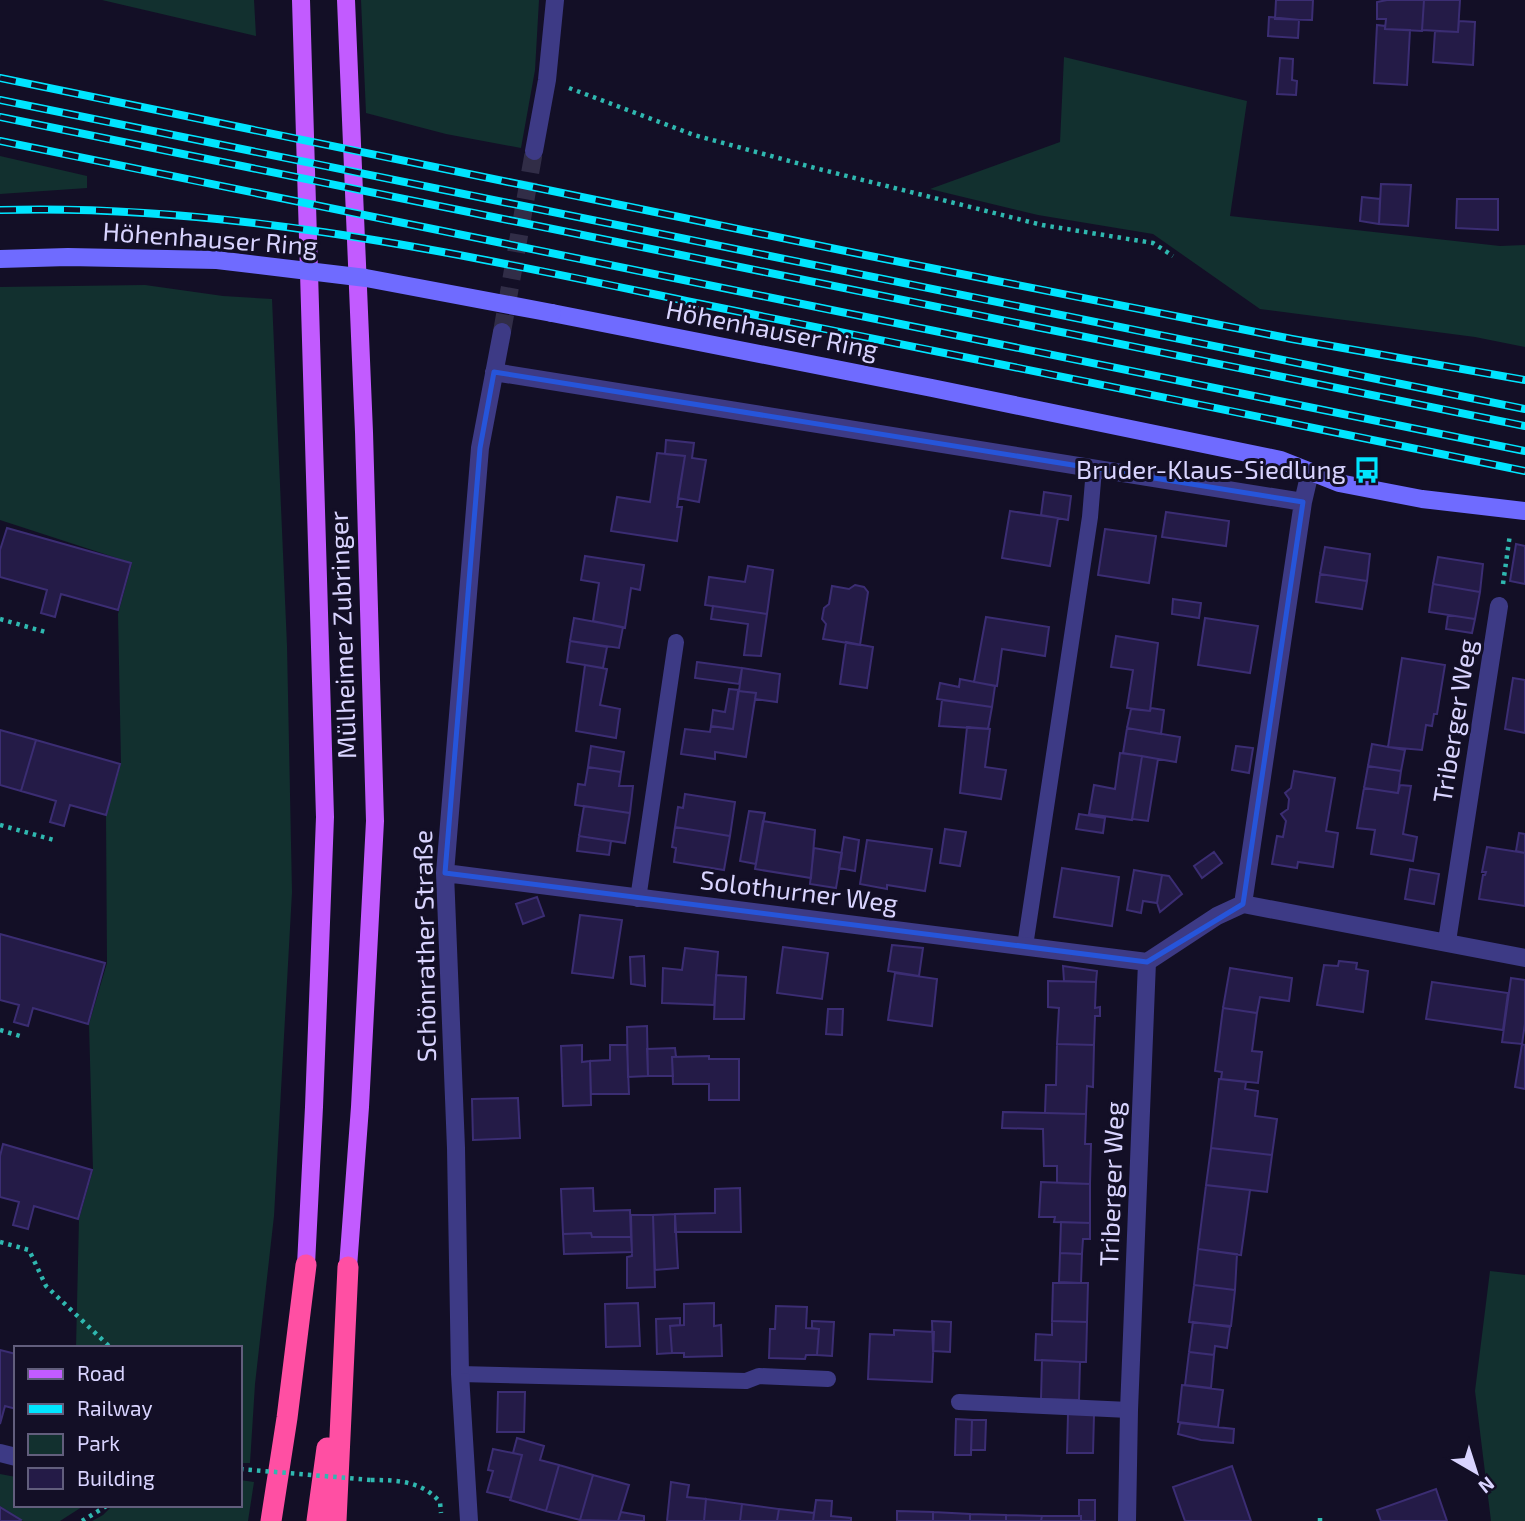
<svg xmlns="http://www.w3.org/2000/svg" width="1525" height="1521" font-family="'Exo 2',sans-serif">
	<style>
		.green { fill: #12302f }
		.building { fill: #241b47; stroke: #3b2d73; stroke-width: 2 }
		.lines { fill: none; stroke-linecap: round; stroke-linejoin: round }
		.street-tunnel { stroke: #312d47; stroke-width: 18; stroke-dasharray: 18 9; stroke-linecap: butt }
		.path { stroke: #2fb8b0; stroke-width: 4.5; stroke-dasharray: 3.5 5; stroke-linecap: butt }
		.lane { stroke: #3d3a85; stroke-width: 16 }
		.street { stroke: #3d3a85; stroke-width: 18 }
		.secondary { stroke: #6f6bff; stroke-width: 18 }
		.primary { stroke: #c25bff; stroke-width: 18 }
		.highway { stroke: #ff4fa3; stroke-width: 21 }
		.rail-casing { stroke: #00e5ff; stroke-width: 8 }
		.rail { stroke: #130f26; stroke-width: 5; stroke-dasharray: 16; stroke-linecap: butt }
		.path-bridge { stroke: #2fb8b0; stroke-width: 4.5; stroke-dasharray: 3.5 5; stroke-linecap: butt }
		.secondary-bridge { stroke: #6f6bff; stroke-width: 18 }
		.marked { fill: none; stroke: #2655da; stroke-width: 5; stroke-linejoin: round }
		.labels { text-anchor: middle; stroke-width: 6; stroke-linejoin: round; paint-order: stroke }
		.street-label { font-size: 26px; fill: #d9d4ff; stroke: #130f26 }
		.poi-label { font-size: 26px; fill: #d9d4ff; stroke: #130f26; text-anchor: end }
	</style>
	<rect width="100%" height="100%" fill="#130f26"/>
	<!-- green -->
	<path class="green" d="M102 0H254L256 36Z
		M361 0H539L535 70 521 148 446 134 366 113Z
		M1064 57 1247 101 1230 216 1500 246 1525 245V347L1475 337 1260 309 1153 234 1038 215 930 189 1060 142Z
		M0 156 87 176V188L0 194Z
		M145 285 223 296 272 299 287 646 292 892 274 1216 255 1384 250 1463H240V1348H76L79 1219 93 1170 89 1024 107 963 106 815 121 764 118 614 132 563 0 520V287Z
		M1490 1271 1525 1275V1521H1491L1475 1391Z
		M0 1474 16 1477V1505H85L60 1521H23L0 1506Z
		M240 1480 254 1482 248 1521H92L103 1515 113 1505H240Z"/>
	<!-- building -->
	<path class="building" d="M1276 0H1313L1312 20 1275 19Z
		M1387 0H1424L1422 31 1385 29 1386 19H1377V2Z
		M1424 0H1460L1458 32 1422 30Z
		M1269 17 1299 20 1298 38 1268 36Z
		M1459 21 1475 22 1473 65 1433 62 1435 31 1458 32Z
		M1377 25 1385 26V29L1410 30 1407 85 1374 83Z
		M1280 58 1293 59 1292 80 1297 81 1296 95 1277 94Z
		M1381 184 1411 185 1408 226 1379 224Z
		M1362 197 1380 199 1379 224 1360 221Z
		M1457 199H1498V230L1456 228Z
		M666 440 694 443 692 458 706 460 699 502 678 498 685 456 665 454Z
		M657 453 685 456 677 507H682L677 541 611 531 617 497 650 502Z
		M1044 492 1071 496 1068 520 1041 515Z
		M1010 511 1058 518 1050 566 1002 558Z
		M1166 512 1229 521 1226 546 1162 537Z
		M7 528 131 563 118 610 61 594 55 617 41 613 47 590 0 577V550Z
		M1105 529 1156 536 1149 583 1098 575Z
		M1516 544 1525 546V584L1510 581Z
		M1325 547 1370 554 1367 581 1320 574Z
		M585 556 644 565 640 590 631 588 625 628 593 621 599 583 581 580Z
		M1438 557 1483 564 1480 592 1433 584Z
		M748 566 773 570 767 614 705 605 709 577 745 582Z
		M1320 574 1367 581 1362 609 1316 602Z
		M1433 584 1480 592 1475 619 1429 612Z
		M855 585 864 587 868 592 860 645 823 639 826 624 822 619 824 608 829 604 832 586 849 589Z
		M1173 599 1201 603 1199 618 1172 614Z
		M713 606 767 614 761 656 744 655 748 624 711 619Z
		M1448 615 1475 619 1472 633 1446 629Z
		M986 617 1049 627 1045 656 1002 649 997 686 974 682Z
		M574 618 623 627 619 648 570 641Z
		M1205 618 1258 626 1250 673 1198 665Z
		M1116 636 1158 643 1150 711 1127 708 1133 670 1111 667Z
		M570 641 607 647 603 668 567 662Z
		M846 642 873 647 867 688 840 684Z
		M1402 658 1445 665 1437 714H1434L1432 726 1426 725 1422 750 1388 747Z
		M697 662 742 668 739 684 695 678Z
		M585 665 607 669 600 705 620 709 616 738 576 731Z
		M742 668 780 674 777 702 755 699 756 693 739 691Z
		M1513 678 1525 680V733L1505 729Z
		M960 679 995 686 992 707 937 699 940 683 959 687Z
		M729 689 739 690 733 729 711 726 713 710 725 712Z
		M738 691 756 693 746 757 715 752V759L681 754 685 729 710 732 711 726 733 729Z
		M942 700 992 707 988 729 939 726Z
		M1151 708 1164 710 1161 734 1127 728 1131 709 1150 711Z
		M967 727 990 729 985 767 1006 770 1001 799 960 793Z
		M1127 728 1180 737 1176 762 1123 753Z
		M0 730 36 740 21 791 0 785Z
		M36 740 120 764 106 815 70 805 64 826 50 822 56 801 21 791Z
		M1372 744 1405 750 1401 771 1368 766Z
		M591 746 624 752 621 772 588 767Z
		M1236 746 1253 748 1249 773 1232 770Z
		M1120 753 1142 756 1132 820 1089 814 1094 785 1115 789Z
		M1142 756 1158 759 1148 821 1132 819Z
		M1368 766 1401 771 1398 793 1364 788Z
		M588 767 621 772 619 786H633L630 813 575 805 578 784 585 785Z
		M1294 771 1335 778 1326 831 1338 833 1333 867 1298 862 1297 868 1272 864 1277 836 1283 837 1286 821 1281 814 1288 809 1289 799 1285 793 1291 788Z
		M1400 785 1411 786 1403 834 1417 837 1413 861 1371 854 1375 830 1357 828 1364 788 1398 793Z
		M685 794 735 802 730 836 675 827 678 807 683 808Z
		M584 806 630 813 625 843 579 836Z
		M749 811 765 813 756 864 740 861Z
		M1079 814 1105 818 1103 833 1076 829Z
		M763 821 815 830 811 878 755 869Z
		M675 827 730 836 724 870 674 862 676 848 672 847Z
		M945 829 966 832 960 866 940 863Z
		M1519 833 1525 834V853L1516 851Z
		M579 836 611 841 609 855 577 851Z
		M844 837 859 840 855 871 839 868Z
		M867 840 932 849 925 891 887 885V889L860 884Z
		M1487 847 1525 853V906L1479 899 1483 875H1485L1486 872H1482Z
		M814 848 842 853 836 888 810 884Z
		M1214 852 1222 863 1202 878 1194 866Z
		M1062 868 1119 877 1112 926 1054 917Z
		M1410 869 1439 874 1434 904 1405 899Z
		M1134 870 1162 875 1157 903 1143 901 1141 913 1127 910Z
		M1162 875 1169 876 1182 894 1160 912 1157 903Z
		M537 897 544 916 523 924 516 904Z
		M580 915 622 920 613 978 572 973Z
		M0 934 105 963 88 1024 33 1008 28 1026 14 1022 19 1005 0 1000Z
		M892 945 923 948 919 976 888 971Z
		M783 947 828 953 822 999 777 993Z
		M685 948 718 952 714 1005 662 1003 663 968 682 970Z
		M644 956 645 986 631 984 630 957Z
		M1339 961 1357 963 1356 969 1368 971 1363 1012 1317 1005 1324 965 1338 966Z
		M1063 966 1097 971 1096 982 1064 981Z
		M1230 968 1292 978 1289 1001 1260 997 1257 1013 1223 1008Z
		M895 973 937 979 932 1026 888 1020Z
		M716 975 746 977 744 1019H714Z
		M1511 978 1525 980V1024L1522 1044 1502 1042Z
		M1048 981 1096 982 1095 1008 1100 1007V1016H1095L1094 1045 1057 1044 1059 1008 1048 1007Z
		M1432 982 1508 993 1503 1030 1426 1019Z
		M1223 1008 1257 1013 1252 1051 1262 1052 1258 1083 1221 1079 1222 1072 1215 1071Z
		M828 1009H843L842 1035 826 1034Z
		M647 1026 648 1076 628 1077 627 1027Z
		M1057 1044 1094 1045 1093 1087 1087 1086 1086 1114 1045 1113 1046 1085H1056Z
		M1522 1044 1525 1045V1089L1515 1087Z
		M582 1045V1062L590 1061 591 1105 563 1106 561 1046Z
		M610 1045H627L629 1094H591L590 1061 610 1060Z
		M675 1048 676 1057H672L673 1076H648L647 1049Z
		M709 1056V1059H739V1100H709V1084H673L672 1057Z
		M1219 1079 1246 1082 1245 1089 1258 1091 1255 1116 1277 1119 1272 1155 1211 1148Z
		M518 1098 520 1138 473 1140 472 1099Z
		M1003 1112 1086 1114 1085 1144H1091L1090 1184 1057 1183V1166H1044L1043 1129 1002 1128Z
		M3 1144 92 1170 78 1219 34 1206 28 1229 13 1225 19 1202 0 1197V1156Z
		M1211 1148 1272 1155 1267 1192 1206 1185Z
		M1041 1182 1090 1184V1223L1054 1222 1055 1217H1039Z
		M1206 1185 1250 1190 1241 1255 1198 1249Z
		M593 1188 594 1211 630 1210 631 1237H592L591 1233 563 1234 561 1189Z
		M740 1188 741 1232H675V1214L715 1213V1189Z
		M675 1214 678 1268 655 1270 653 1215Z
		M631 1215H653L655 1287 627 1288V1257L632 1256Z
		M1061 1222 1090 1223V1239H1083L1082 1254 1060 1253Z
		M591 1233 592 1237H631L632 1252 564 1254 563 1234Z
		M1198 1249 1237 1254 1235 1290 1194 1285Z
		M1060 1253 1082 1254 1081 1283 1059 1282Z
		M1053 1283H1088L1087 1322 1052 1321Z
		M1194 1285 1235 1290 1231 1326 1189 1322Z
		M638 1303 640 1346 606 1347 605 1304Z
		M714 1303V1326L721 1325 722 1356 684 1357V1353H672L670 1326 684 1325V1304Z
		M776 1306 807 1307 806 1328 819 1329 817 1355H806L805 1359 769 1358 770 1329H775Z
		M680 1318V1325L670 1326 672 1353 657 1354 656 1319Z
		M812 1321 834 1322 832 1356 817 1355 819 1329 812 1328Z
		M932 1321 951 1322 950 1352 933 1351Z
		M1052 1321 1087 1322 1086 1362 1035 1360 1036 1334 1052 1335Z
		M1193 1322 1230 1327 1227 1348 1215 1346 1214 1355 1189 1352Z
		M894 1330 934 1332 932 1382 868 1379 870 1334 894 1335Z
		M0 1350 16 1354V1409L5 1406 0 1424Z
		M1189 1352 1214 1355 1211 1388 1185 1385Z
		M1042 1360 1080 1362 1079 1400 1041 1399Z
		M1182 1385 1223 1390 1218 1427 1178 1422Z
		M498 1392H525L524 1432H497Z
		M1068 1414H1094L1093 1453H1067Z
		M956 1419 972 1420 971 1455H955Z
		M972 1420H986L985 1450H971Z
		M1180 1423 1234 1429 1233 1443 1201 1440 1178 1434Z
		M517 1438 544 1446 540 1460 559 1465 546 1511 510 1500 522 1455 513 1453Z
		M493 1449 522 1455 511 1498 487 1492 493 1471 488 1470Z
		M559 1465 593 1475 580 1520 546 1511Z
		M1232 1466 1251 1521H1185L1173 1487Z
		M593 1475 629 1485 618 1521 580 1520Z
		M671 1482 689 1485 687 1497 706 1499 704 1521H667Z
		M1436 1489 1447 1521H1381L1377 1510Z
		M706 1499 742 1504 740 1521H704Z
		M816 1500 832 1501 831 1516 851 1518V1521H813Z
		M1079 1500H1095V1521H1081V1516H1079Z
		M742 1504 779 1509 777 1521H740Z
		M0 1507 21 1520 20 1521H0Z
		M779 1509 814 1513 813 1521H777Z
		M897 1511 933 1512V1521H897Z
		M621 1512 644 1516V1521H618Z
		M933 1512 970 1514V1521H933Z
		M970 1514 1006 1515V1521H970Z
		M1006 1515 1042 1516 1041 1521H1006Z
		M1042 1516H1081V1521H1041Z"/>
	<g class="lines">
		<!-- street-tunnel -->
		<path class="street-tunnel" d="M502 332 534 151"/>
		<!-- path -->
		<path class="path" d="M569 88 694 135 815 168 1042 225 1153 243 1173 256
			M1503 584 1510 534
			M0 619 49 633
			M0 825 54 840
			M0 1030 23 1037
			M0 1242 29 1250 46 1286 111 1348
			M371 1480C397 1480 422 1481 440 1502L441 1513
			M1320 1518V1521
			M82 1521 108 1505"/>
		<!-- lane -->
		<path class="lane" d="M638 899 676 642
			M1025 946 1090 517 1094 469
			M460 1374 746 1381 759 1376 828 1379
			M959 1402 1129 1410"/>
		<!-- street -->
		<path class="street" d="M534 151 547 80 555 0
			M494 372 1303 502
			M445 873 1147 962
			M1243 904 1303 502 1310 472
			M1447 941 1499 606
			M0 1453 16 1457
			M469 1521 460 1374 456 1148 445 873 480 448 502 332
			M1127 1521 1129 1410 1147 962 1217 916 1243 904 1525 958"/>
		<!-- secondary -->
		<path class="secondary" d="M0 259 68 257 217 260
			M552 313 932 388 1281 460 1339 483 1422 499 1525 511"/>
		<!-- primary -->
		<path class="primary" d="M301 0 325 817 314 1107 306 1265
			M346 0 364 432 375 821 360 1107 348 1267"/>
		<!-- highway -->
		<path class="highway" d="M271 1521 287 1418 306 1265
			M317 1521 327 1448
			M336 1521 348 1267"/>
		<defs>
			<path id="rail" d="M0 78 865 255 1292 339 1525 380
				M0 100 1525 409
				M0 117 1525 426
				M0 141 1525 451
				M0 210C242 203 481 259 716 307 986 361 1255 416 1525 471"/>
		</defs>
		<!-- rail casing -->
		<use href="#rail" class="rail-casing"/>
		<!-- rail -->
		<use href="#rail" class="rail"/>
		<!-- path-bridge -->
		<path class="path-bridge" d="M240 1469 371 1480"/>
		<!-- secondary-bridge -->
		<path class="secondary-bridge" d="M217 260 366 278 552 313"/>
	</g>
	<!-- marked area -->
	<path class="marked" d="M494 372 1303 502 1243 904 1147 962 445 873 480 448Z"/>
	<!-- icons -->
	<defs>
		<symbol id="bus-bare" viewBox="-9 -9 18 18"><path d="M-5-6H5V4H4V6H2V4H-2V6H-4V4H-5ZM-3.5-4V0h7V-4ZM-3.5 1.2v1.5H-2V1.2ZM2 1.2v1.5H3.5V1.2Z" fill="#00e5ff" stroke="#130f26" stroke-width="2.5" paint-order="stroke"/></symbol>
	</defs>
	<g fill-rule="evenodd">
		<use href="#bus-bare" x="1348" y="451" width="38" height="38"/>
	</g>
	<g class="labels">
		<!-- street labels -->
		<g class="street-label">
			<text transform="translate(210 239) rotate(4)" y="9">Höhenhauser Ring</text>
			<text transform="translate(772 330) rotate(11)" y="9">Höhenhauser Ring</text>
			<text transform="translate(343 635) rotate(-92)" y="9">Mülheimer Zubringer</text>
			<text transform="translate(1455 721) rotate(-81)" y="9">Triberger Weg</text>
			<text transform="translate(799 892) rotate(7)" y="9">Solothurner Weg</text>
			<text transform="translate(425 946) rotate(-91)" y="9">Schönrather Straße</text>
			<text transform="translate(1112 1184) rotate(-88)" y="9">Triberger Weg</text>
		</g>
		<!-- poi labels -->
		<g class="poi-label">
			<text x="1346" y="479">Bruder-Klaus-Siedlung</text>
		</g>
	</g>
	<!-- legend -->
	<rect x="14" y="1346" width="228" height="161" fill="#130f26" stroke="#625e7d" stroke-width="2"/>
	<rect x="28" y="1369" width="35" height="10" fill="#c25bff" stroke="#625e7d" stroke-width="2"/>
	<text x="77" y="1381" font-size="21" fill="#d9d4ff">Road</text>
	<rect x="28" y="1404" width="35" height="10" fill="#00e5ff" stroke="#625e7d" stroke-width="2"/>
	<text x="77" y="1416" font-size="21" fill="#d9d4ff">Railway</text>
	<rect x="28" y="1434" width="35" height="21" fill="#12302f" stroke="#625e7d" stroke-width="2"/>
	<text x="77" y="1451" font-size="21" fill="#d9d4ff">Park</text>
	<rect x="28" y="1468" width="35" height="21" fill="#241b47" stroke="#625e7d" stroke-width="2"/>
	<text x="77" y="1486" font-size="21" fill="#d9d4ff">Building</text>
	<!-- north arrow -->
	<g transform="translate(1476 1472) rotate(141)" stroke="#130f26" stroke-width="5" paint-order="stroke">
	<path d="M0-5L12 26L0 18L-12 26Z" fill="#d9d4ff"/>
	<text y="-10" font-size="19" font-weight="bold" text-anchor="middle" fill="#d9d4ff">N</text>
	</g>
</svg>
